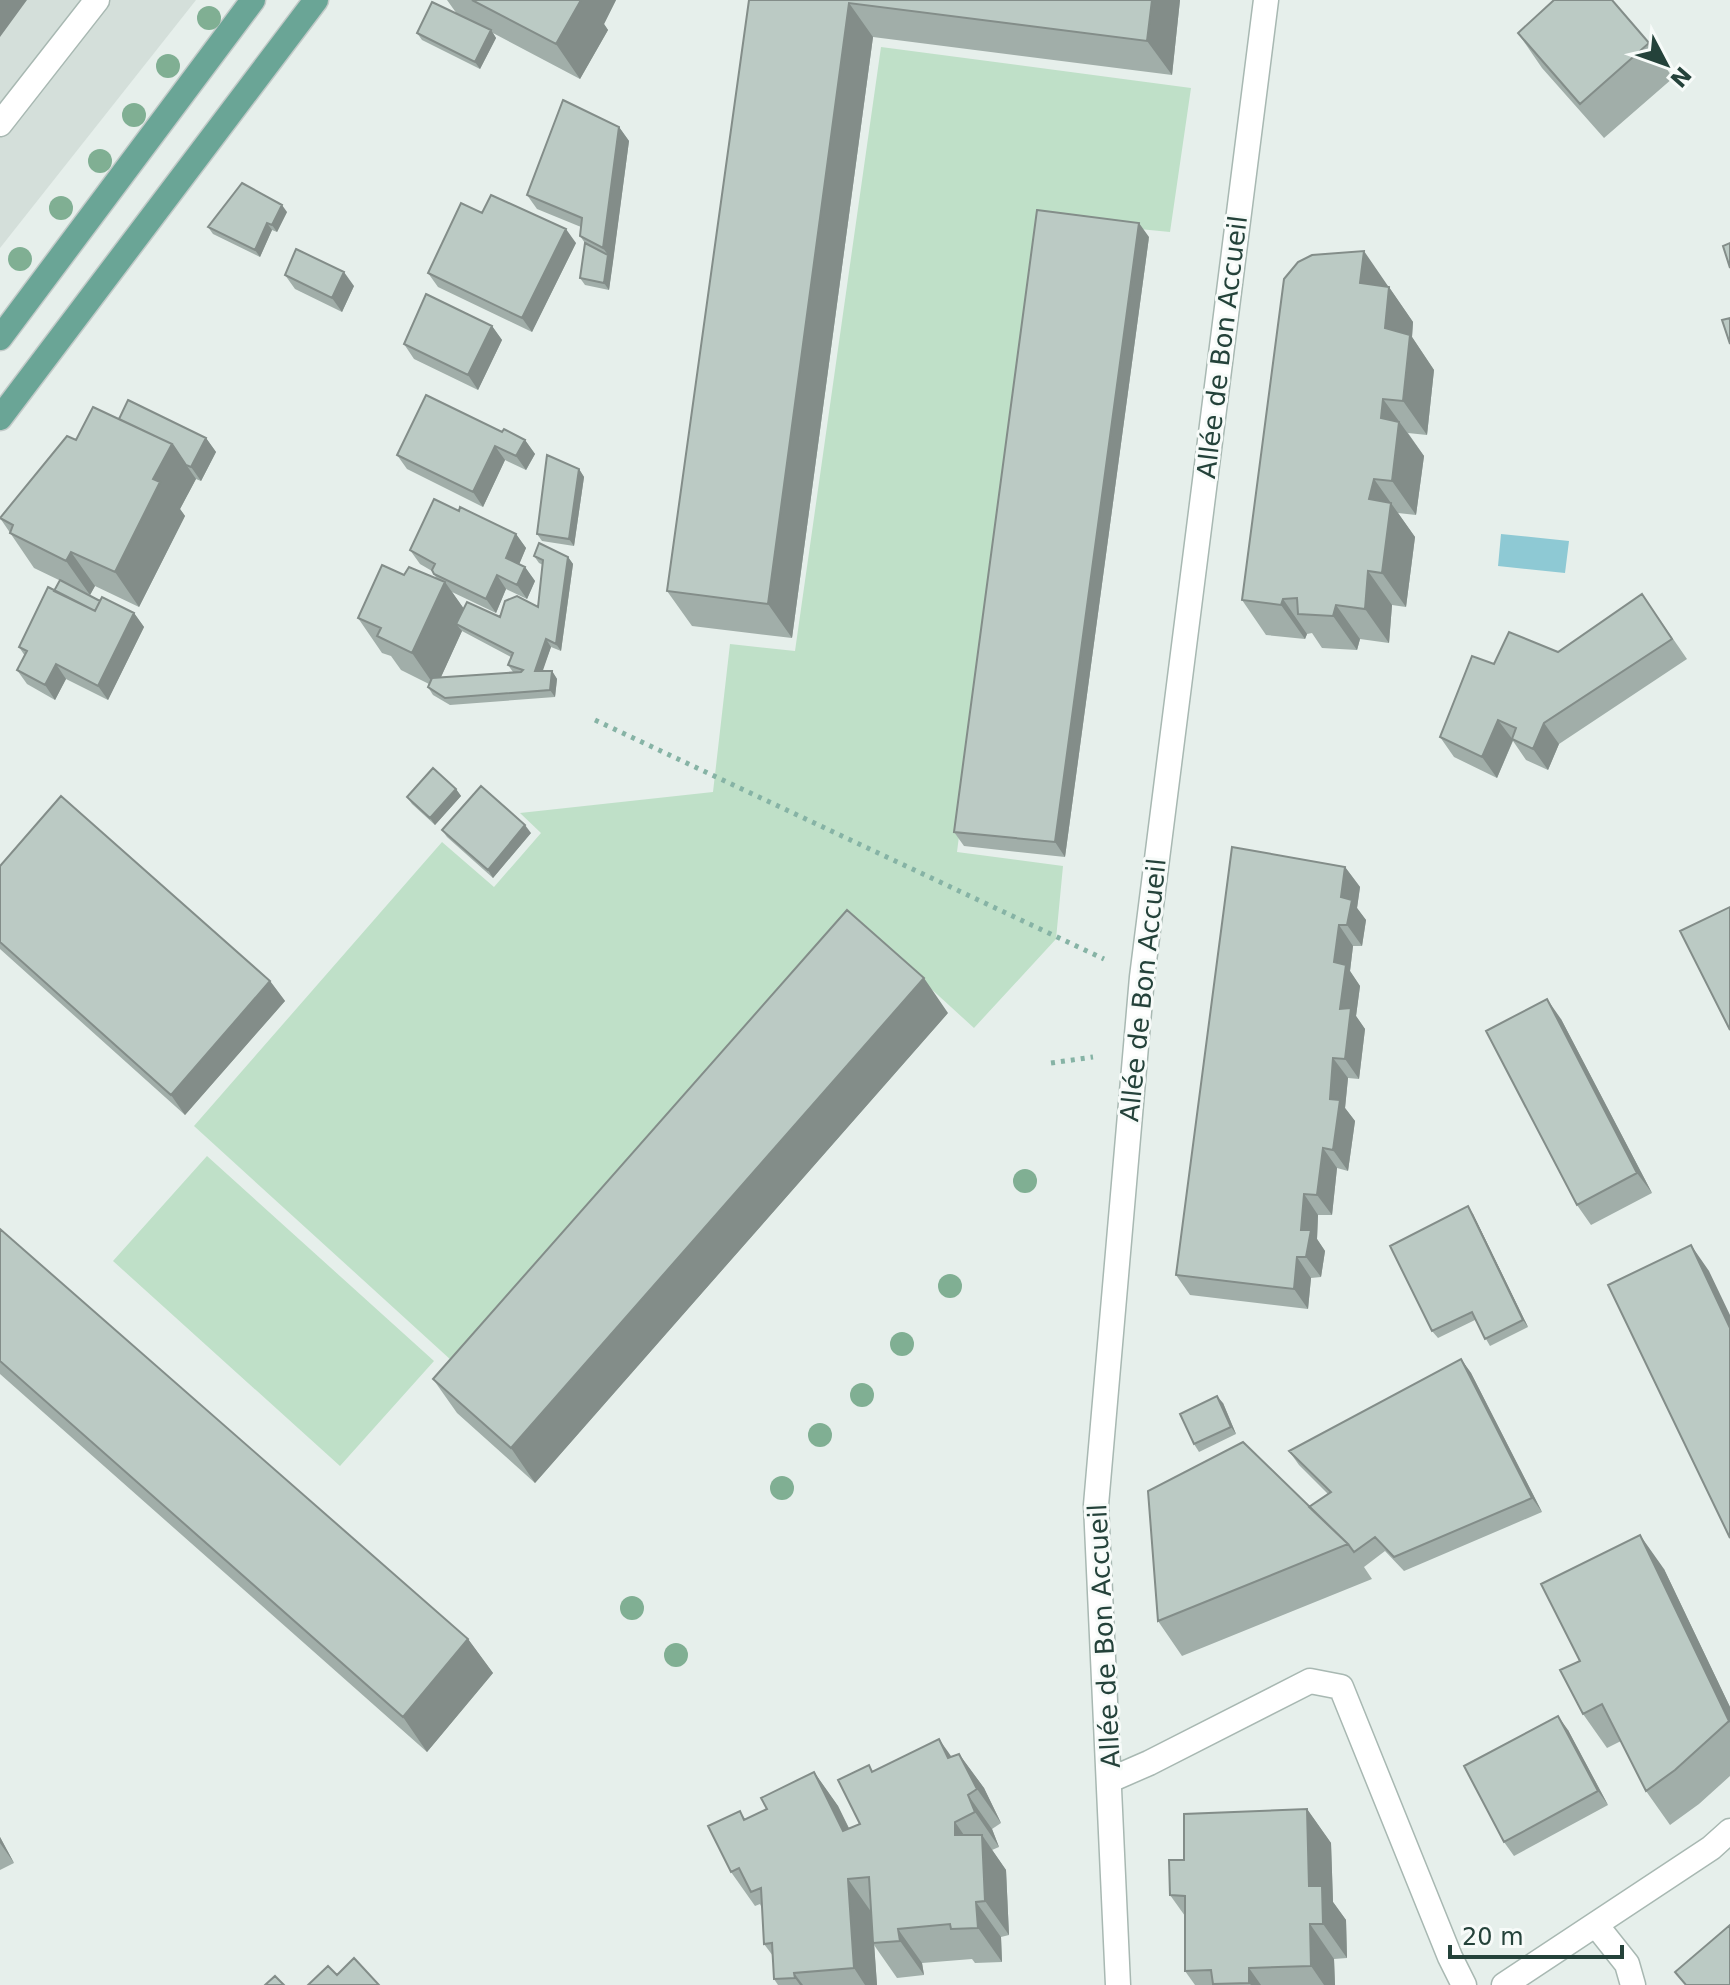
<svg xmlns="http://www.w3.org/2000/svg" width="1730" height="1985" font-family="'DejaVu Sans',sans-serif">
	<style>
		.built { fill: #d4dfda }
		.green { fill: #bfe0c8 }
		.water { fill: #8ec9d4 }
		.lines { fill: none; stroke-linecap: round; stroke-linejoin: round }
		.service-casing { stroke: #a8b8b2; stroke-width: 27 }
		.minor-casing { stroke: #a8b8b2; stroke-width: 27 }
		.primary-casing { stroke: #c2cac8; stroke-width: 27 }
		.path { stroke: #86b3a5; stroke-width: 5; stroke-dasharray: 4 6; stroke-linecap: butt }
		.service { stroke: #fff; stroke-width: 24 }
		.minor { stroke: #fff; stroke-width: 24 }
		.primary { stroke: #6aa596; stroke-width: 24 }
		.tree { fill: #80af93 }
		.wall { fill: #a1aea9; fill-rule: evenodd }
		.shaded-wall { fill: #838d89 }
		.building { fill: #bbcac4; stroke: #838d89; stroke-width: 2 }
		.labels { text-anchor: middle; stroke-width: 6; stroke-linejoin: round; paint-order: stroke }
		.street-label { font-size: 26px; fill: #24423a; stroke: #f7fbf9 }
	</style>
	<rect width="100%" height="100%" fill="#e6efeb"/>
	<!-- built -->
	<path class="built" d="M0 0H196L0 248Z"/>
	<!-- green -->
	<path class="green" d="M881 47 1191 88 1170 232 1037 219 957 852 1063 866 1056 939 974 1028 871 934 474 1381 194 1126 442 842 494 887 541 833 520 813 713 792 730 644 795 651Z
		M207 1156 434 1361 340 1466 113 1261Z"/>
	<!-- water -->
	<path class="water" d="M1501 534 1569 541 1565 573 1498 566Z"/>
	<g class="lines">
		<defs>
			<path id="service" d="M0 124 97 0
				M1110 1780 1149 1763 1310 1681 1341 1687 1450 1957 1464 1985
				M1596 1925 1627 1964 1633 1985"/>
			<path id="minor" d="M1118 1985 1096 1505 1142 977 1266 0
				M1504 1985 1711 1848 1730 1831"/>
			<path id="primary" d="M0 338 253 0
				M0 418 316 0"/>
		</defs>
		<!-- service casing -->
		<use href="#service" class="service-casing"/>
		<!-- minor casing -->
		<use href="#minor" class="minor-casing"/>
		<!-- primary casing -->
		<use href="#primary" class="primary-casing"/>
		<!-- path -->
		<path class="path" d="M595 720 1104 959
			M1051 1063 1093 1057"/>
		<!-- service -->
		<use href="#service" class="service"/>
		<!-- minor -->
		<use href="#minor" class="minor"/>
		<!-- primary -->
		<use href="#primary" class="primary"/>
	</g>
	<!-- trees -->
	<g class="tree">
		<circle cx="209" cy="18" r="12"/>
		<circle cx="168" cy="66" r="12"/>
		<circle cx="134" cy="115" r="12"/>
		<circle cx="100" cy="161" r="12"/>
		<circle cx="61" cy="208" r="12"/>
		<circle cx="20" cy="259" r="12"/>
		<circle cx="1025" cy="1181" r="12"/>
		<circle cx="950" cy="1286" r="12"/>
		<circle cx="902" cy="1344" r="12"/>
		<circle cx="862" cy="1395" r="12"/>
		<circle cx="820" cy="1435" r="12"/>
		<circle cx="782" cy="1488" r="12"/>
		<circle cx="632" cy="1608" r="12"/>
		<circle cx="676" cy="1655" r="12"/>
	</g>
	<!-- wall -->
	<path class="wall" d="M447 0H616L604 24 608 30 580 79 493 33 496 38 480 69 422 40 417 33 457 14Z
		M749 0H1180L1172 75 873 37 792 638 692 626 667 591Z
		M1518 33 1649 43 1673 78 1604 138 1542 68Z
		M619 127 629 141 609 290 585 285 580 278 585 243 580 236 581 227 537 209 527 195Z
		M287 212 277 232 272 230 260 257 213 234 208 227Z
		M482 213 576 243 532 332 438 287 428 273Z
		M1149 237 1065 857 964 846 954 832Z
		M285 275 354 286 342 312 295 289Z
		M1388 286 1413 322 1412 337 1434 370 1427 435 1408 433 1424 456 1416 515 1398 513 1415 537 1406 607 1392 605 1389 643 1360 639 1357 650 1322 648 1312 633 1307 634 1305 639 1266 635 1242 600Z
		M492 326 502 340 478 390 414 359 404 344Z
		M119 419 206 438 216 452 201 481 196 479 180 509 185 516 139 607 95 586 90 595 34 568 0 518 76 440Z
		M502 432 525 440 535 454 526 470 505 460 483 507 407 469 397 455Z
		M579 469 584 477 574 546 542 541 537 534Z
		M459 511 516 534 526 548 519 564 525 567 535 581 527 599 506 589 496 613 452 592 464 609 500 617 538 607 543 565 539 563 534 556 568 557 573 564 561 651 551 647 542 671H552L557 679 555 697 450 705 433 695 428 687 429 684 401 670 391 656 382 653 358 618 404 575 437 579 432 571 420 564 410 550ZM462 631 511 657 508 665 513 672 515 673 441 677Z
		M54 591 100 601 134 613 144 627 108 700 66 679 55 700 27 684 17 670 25 656 19 647Z
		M1642 594 1687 659 1559 744 1548 770 1526 760 1513 741 1497 778 1454 757 1440 737 1494 664 1558 652Z
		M456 789 461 796 435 825 412 804 407 797Z
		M442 830 531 833 493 878 447 837Z
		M0 866 270 981 285 1001 185 1115 0 949Z
		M1345 867 1360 887 1357 908 1366 920 1362 946H1353L1350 971 1360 986 1356 1016 1365 1029 1359 1079 1348 1078 1345 1108 1355 1121 1348 1171 1337 1168 1332 1215H1318L1317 1239 1325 1251 1321 1277 1311 1278 1308 1309 1190 1295 1176 1275Z
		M948 1013 535 1483 457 1413 433 1379Z
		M1561 1019 1652 1193 1591 1225 1577 1205Z
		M1473 1214 1528 1327 1490 1346 1475 1320 1438 1338 1432 1331Z
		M0 1229 468 1639 493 1673 427 1752 0 1374Z
		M1461 1359 1471 1373 1542 1512 1404 1571 1385 1551 1364 1567 1372 1579 1182 1656 1158 1621 1328 1494 1299 1465 1289 1451Z
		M1223 1403 1236 1434 1199 1452 1194 1444Z
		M1664 1569 1730 1707V1776L1699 1804 1670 1825 1646 1791 1621 1741 1607 1748 1583 1714 1580 1661Z
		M1568 1730 1608 1805 1514 1856 1504 1842Z
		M959 1754 984 1788 1001 1823 992 1829 999 1847 992 1850 1006 1870 1009 1935 1001 1937 1002 1962 975 1963 972 1959 922 1963 924 1975 897 1978 874 1945 877 1985H778L774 1979 773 1956 764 1944 762 1908 760 1904 755 1906 731 1872 740 1811 745 1819 767 1809 814 1772 838 1806 849 1828 860 1824 873 1771 952 1757Z
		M1307 1809 1331 1843 1333 1902 1346 1920 1347 1958 1334 1959 1335 1985H1195L1185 1971V1916L1170 1895 1184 1860Z
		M0 1837 14 1863 0 1870Z"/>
	<!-- shaded-wall -->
	<path class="shaded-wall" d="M0 0H27L0 37Z
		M581 0H616L604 24 608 30 580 79 556 44Z
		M1152 0H1180L1172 75 1147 41Z
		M849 3 873 37 792 638 768 604Z
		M491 30 496 38 480 69 475 62Z
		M619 127 629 141 613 262 603 248Z
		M282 205 287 212 277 232 272 225Z
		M267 223 272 230 260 257 255 250Z
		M1139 223 1149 237 1065 857 1055 842Z
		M566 229 576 243 532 332 522 318Z
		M1364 251 1388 286 1384 317 1360 283Z
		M608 255 613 262 609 290 604 283Z
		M344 272 354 286 342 312 332 298Z
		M1389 287 1413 322 1412 337 1434 370 1427 435 1403 401 1385 328Z
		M492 326 502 340 478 390 468 375Z
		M1383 399 1424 456 1416 515 1392 481 1381 418Z
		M206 438 216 452 201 481 191 467Z
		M525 440 535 454 526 470 516 456Z
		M172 444 196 479 180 509 185 516 139 607 115 572 153 479Z
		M495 446 505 460 483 507 473 492Z
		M579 469 584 477 574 546 569 539Z
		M1374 479 1415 537 1406 607 1382 573 1369 499Z
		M516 534 526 548 516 572 506 558Z
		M71 552 95 586 90 595 66 561Z
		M568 557 573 564 561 651 556 644Z
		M525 567 535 581 527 599 517 585Z
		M1368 571 1392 605 1389 643 1365 609Z
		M497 575 506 589 496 613 486 599Z
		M445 582 469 616 456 624 462 631 436 688 412 653Z
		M1283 599 1307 634 1305 639 1281 605Z
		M1336 605 1360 639 1357 650 1333 616Z
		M134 613 144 627 108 700 98 686Z
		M546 639 551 647 540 679 535 671Z
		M56 664 66 679 55 700 45 685Z
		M552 671 557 679 555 697 550 690Z
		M1498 720 1513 740 1497 778 1482 757Z
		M1544 723 1559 744 1548 770 1533 749Z
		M456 789 461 796 435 825 430 818Z
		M525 825 531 833 493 878 488 870Z
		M1345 867 1360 887 1357 908 1366 920 1362 946 1347 925 1341 897Z
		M1339 925 1353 946 1350 971 1360 986 1356 1016 1365 1029 1359 1079 1345 1059 1334 962Z
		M924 978 948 1013 535 1483 511 1448Z
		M270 981 285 1001 185 1115 171 1095Z
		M1547 999 1561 1019 1652 1193 1637 1173Z
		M1333 1058 1348 1078 1345 1108 1355 1121 1348 1171 1333 1150 1330 1099Z
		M1323 1148 1337 1168 1332 1215 1317 1195Z
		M1304 1194 1318 1215 1317 1239 1325 1251 1321 1277 1306 1257 1301 1230Z
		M1468 1206 1473 1214 1528 1327 1523 1320Z
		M1691 1245 1709 1271 1730 1315V1328Z
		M1297 1257 1311 1278 1308 1309 1294 1289Z
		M1461 1359 1471 1373 1542 1512 1532 1498Z
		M1217 1396 1223 1403 1236 1434 1231 1427Z
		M1640 1535 1664 1569 1730 1707V1723Z
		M468 1639 493 1673 427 1752 403 1717Z
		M1558 1716 1568 1730 1608 1805 1598 1791Z
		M939 1739 963 1773 948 1758Z
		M959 1754 984 1788 1001 1823 977 1789Z
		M814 1772 838 1806 867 1866 843 1831Z
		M968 1795 992 1829 999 1847 975 1812Z
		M1307 1809 1331 1843 1333 1902 1346 1920 1347 1958 1323 1924 1309 1886Z
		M955 1822 979 1857 955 1835Z
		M982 1835 1006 1870 1009 1935 985 1901Z
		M0 1837 14 1863 0 1843Z
		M848 1879 872 1913 877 1985H865L854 1968Z
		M976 1902 1001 1937 1002 1962 978 1928Z
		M1310 1924 1334 1959 1335 1985H1324L1311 1966Z
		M898 1929 922 1963 924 1975 900 1941Z
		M1249 1968 1261 1985H1251L1249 1983Z
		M794 1973 803 1985H800L795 1978Z"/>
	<!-- building -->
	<path class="building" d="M472 0H581L556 44Z
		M749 0H1152L1147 41 849 3 768 604 667 591Z
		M1554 0H1612L1649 43 1580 104 1518 33Z
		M432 2 491 30 475 62 417 33Z
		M563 100 619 127 603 248 580 236 582 218 527 195Z
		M242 183 282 205 272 225 267 223 255 250 208 227Z
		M491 195 566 229 522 318 428 273 461 203 482 213Z
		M1037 210 1139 223 1055 842 954 832Z
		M585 243 608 255 604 283 580 278Z
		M1730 243V268L1723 246Z
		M296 249 344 272 332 298 285 275Z
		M1364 251 1360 283 1389 287 1385 328 1410 335 1403 401 1383 399 1381 418 1399 422 1392 481 1374 479 1369 499 1391 503 1382 573 1368 571 1365 609 1336 605 1333 616 1298 614 1297 598 1283 599 1281 605 1242 600 1284 279 1298 262 1312 255Z
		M426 294 492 326 468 375 404 344Z
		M1730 318V344L1722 320Z
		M426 395 502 432 504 429 525 440 516 456 495 446 473 492 397 455Z
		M128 400 206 438 191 467 186 465 172 444 119 419Z
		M93 407 172 444 153 479 160 482 115 572 71 552 66 561 10 533 13 525 0 518 67 436 76 440Z
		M547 455 579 469 569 539 537 534Z
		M434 499 459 511 460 507 516 534 506 558 525 567 517 585 497 575 486 599 434 574 432 570 435 564 410 550Z
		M539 543 568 557 556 644 546 639 535 671H552L550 690 445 698 428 687 432 678 521 672 523 670 508 665 513 653 456 624 467 602 500 617 505 601 517 596 538 607 543 560 534 556Z
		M382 565 404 575 409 567 445 582 412 653 377 636 381 628 358 618Z
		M60 580 100 601 95 611 54 591Z
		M48 587 95 611 102 597 134 613 98 686 56 664 45 685 17 670 27 651 19 647Z
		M1642 594 1672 639 1544 723 1533 749 1512 739 1516 728 1498 720 1482 757 1440 737 1472 656 1494 664 1509 632 1558 652Z
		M433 768 456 789 430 818 407 797Z
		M481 786 525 825 488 870 442 830Z
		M61 796 270 981 171 1095 0 942V866Z
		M1232 847 1345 867 1341 897 1352 900 1347 925H1339L1334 962 1346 965 1340 1009 1351 1008 1345 1059 1333 1058 1330 1099 1340 1100 1333 1150 1323 1148 1317 1195 1304 1194 1301 1230H1311L1306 1257H1297L1294 1289 1176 1275Z
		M1730 907V1030L1680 931Z
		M847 910 924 978 511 1448 433 1379Z
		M1547 999 1637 1173 1577 1205 1486 1031Z
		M1468 1206 1523 1320 1485 1339 1472 1312 1432 1331 1390 1246Z
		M0 1229 468 1639 403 1717 0 1361Z
		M1691 1245 1730 1328V1538L1608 1285Z
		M1461 1359 1532 1498 1394 1557 1375 1537 1354 1552 1348 1544 1309 1507 1331 1492 1289 1451Z
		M1217 1396 1231 1427 1194 1444 1180 1414Z
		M1243 1442 1348 1544 1158 1621 1148 1491Z
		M1640 1535 1729 1721 1675 1770 1646 1791 1602 1704 1583 1714 1560 1670 1580 1661 1541 1584Z
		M1558 1716 1598 1791 1504 1842 1464 1766Z
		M939 1739 948 1758 959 1754 977 1789 968 1795 975 1812 955 1822V1835H982L985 1901 976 1902 978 1928 951 1929 950 1924 898 1929 900 1941 873 1943 869 1877 848 1879 854 1968 794 1973 795 1978 774 1979 772 1943 764 1944 761 1888 751 1892 739 1868 731 1872 708 1826 740 1811 744 1820 767 1809 761 1798 814 1772 843 1831 860 1824 838 1780 869 1765 872 1772Z
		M1307 1809 1309 1886H1322L1323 1924H1310L1311 1966 1249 1968V1983L1213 1984 1211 1970 1185 1971V1896L1170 1895 1169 1860H1184V1814Z
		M1730 1925V1985H1686L1675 1972Z
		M354 1958 379 1985H308L328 1966 337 1975Z
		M275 1976 284 1985H265Z"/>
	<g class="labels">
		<!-- street labels -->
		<g class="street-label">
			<text transform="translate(1222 347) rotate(-83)" y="9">Allée de Bon Accueil</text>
			<text transform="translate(1143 990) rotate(-84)" y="9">Allée de Bon Accueil</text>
			<text transform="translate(1104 1636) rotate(-93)" y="9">Allée de Bon Accueil</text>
		</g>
	</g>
	<!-- north arrow -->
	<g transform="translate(1666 64) rotate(131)" stroke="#f7fbf9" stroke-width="6" paint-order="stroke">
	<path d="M0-6L14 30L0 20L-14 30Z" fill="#24423a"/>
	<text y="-12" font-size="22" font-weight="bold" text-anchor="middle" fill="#24423a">N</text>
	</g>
	<!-- scale -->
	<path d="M1450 1945v12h172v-12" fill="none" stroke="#24423a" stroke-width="4"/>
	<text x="1462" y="1945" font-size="24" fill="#24423a" stroke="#f7fbf9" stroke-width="6" paint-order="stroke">20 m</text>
</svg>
